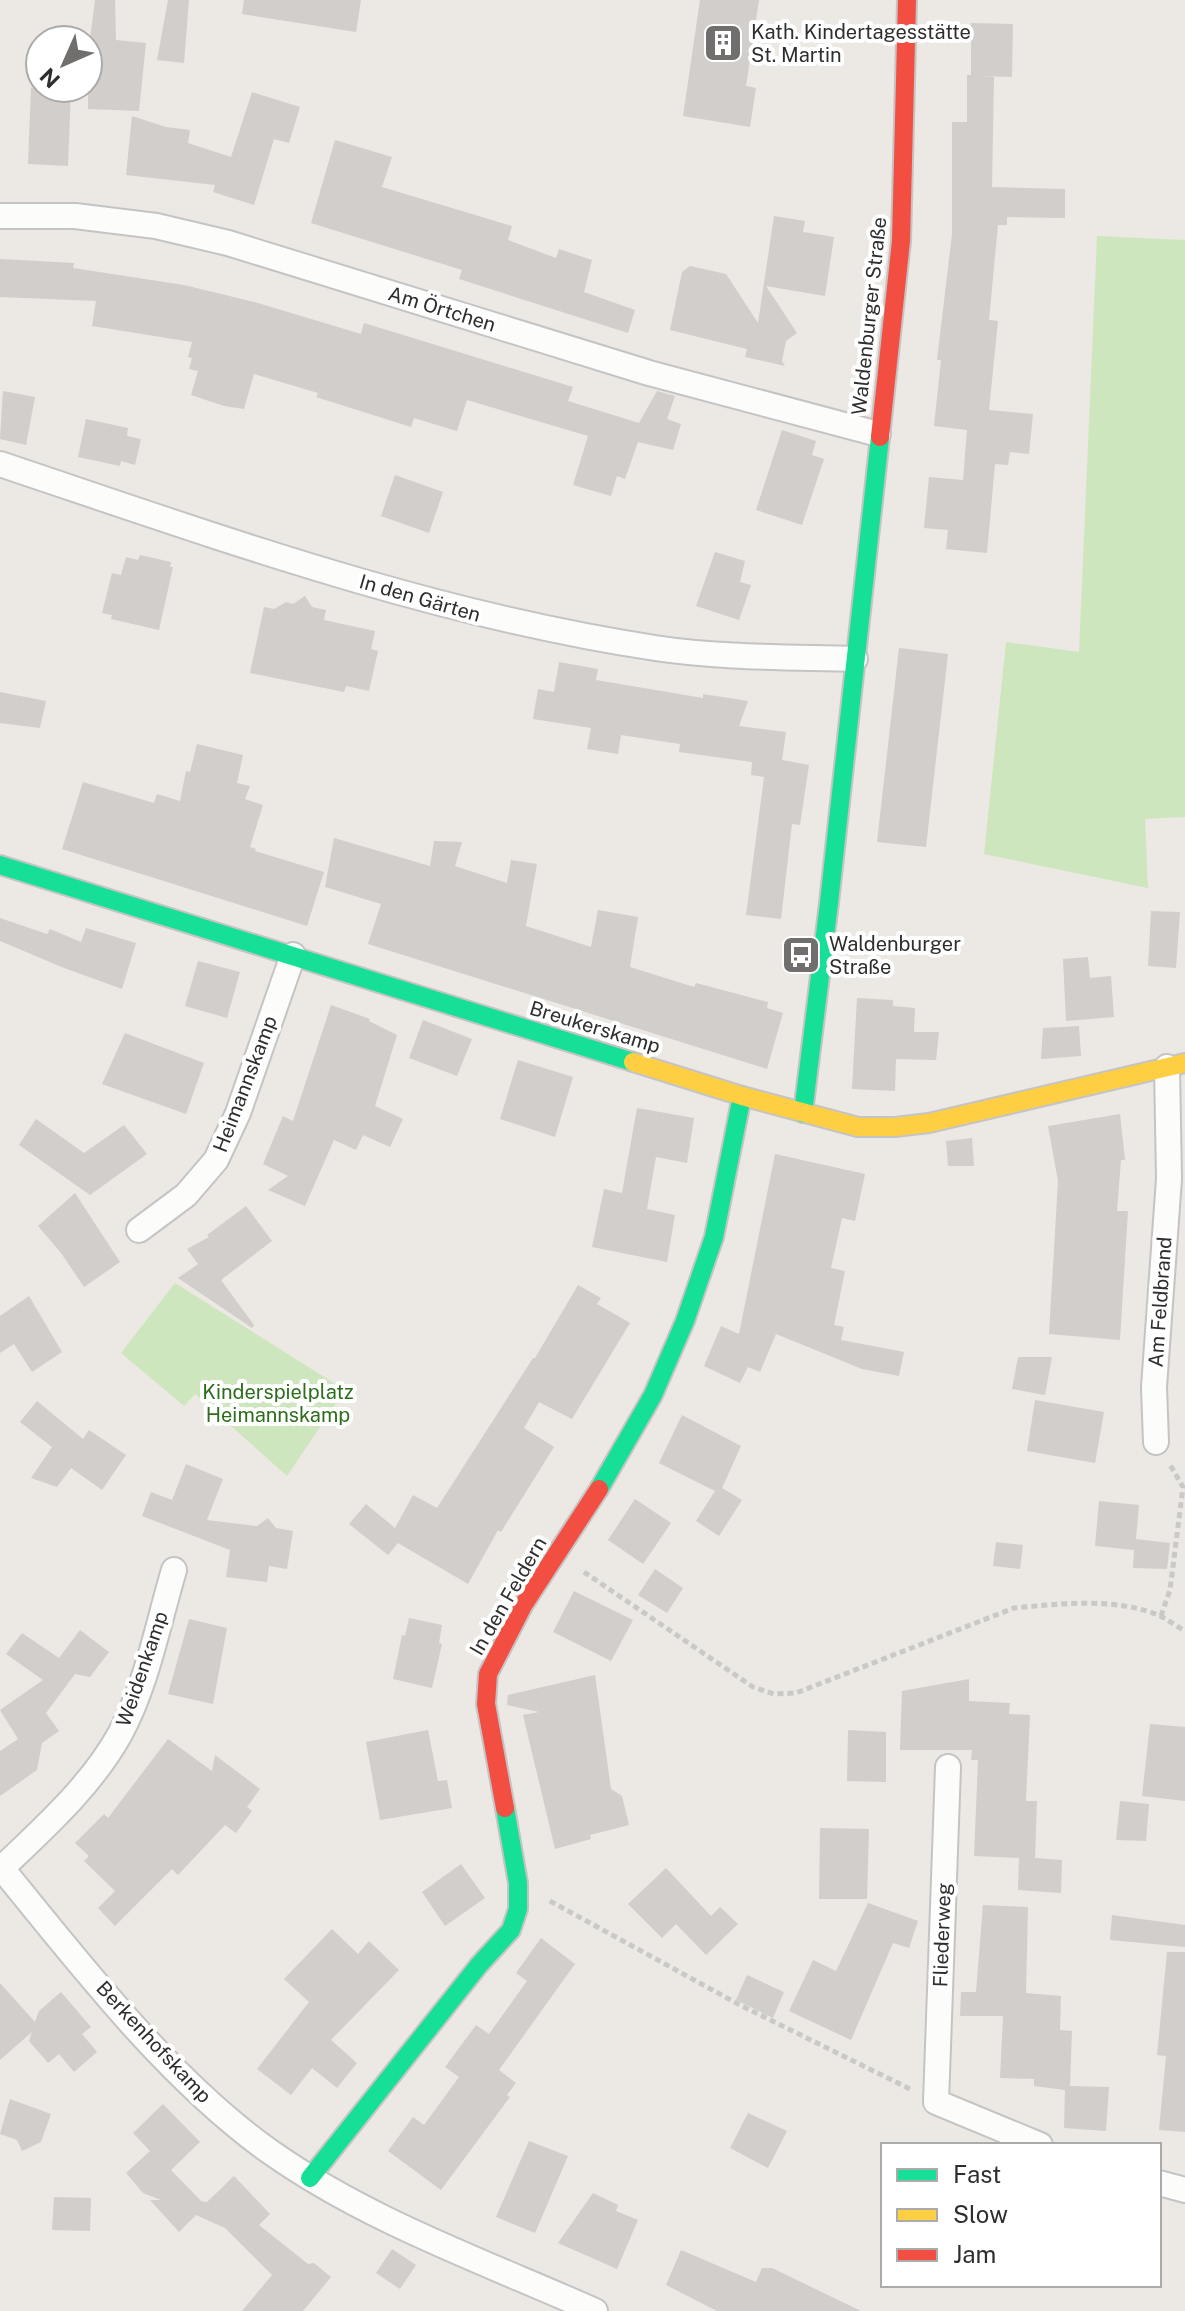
<svg xmlns="http://www.w3.org/2000/svg" width="1185" height="2311" font-family="'Public Sans',sans-serif">
	<style>
		.green { fill: #cee6be }
		.building { fill: #d1cecb }
		.lines { fill: none; stroke-linecap: round; stroke-linejoin: round }
		.street-casing { stroke: #c5c4c5; stroke-width: 28 }
		.fast-casing { stroke: #c5c4c5; stroke-width: 22 }
		.slow-casing { stroke: #c5c4c5; stroke-width: 22 }
		.jam-casing { stroke: #c5c4c5; stroke-width: 22 }
		.path { stroke: #c9c9c8; stroke-width: 5; stroke-dasharray: 6 4; stroke-linecap: butt }
		.street { stroke: #fcfcfb; stroke-width: 24 }
		.fast { stroke: #16e098; stroke-width: 18 }
		.slow { stroke: #ffcf43; stroke-width: 18 }
		.jam { stroke: #f24e42; stroke-width: 18 }
		.labels { text-anchor: middle; stroke-width: 8; stroke-linejoin: round; paint-order: stroke }
		.poi-label { font-size: 20px; fill: #2e2e2e; stroke: #fff; text-anchor: start }
		.street-label { font-size: 20px; fill: #2e2e2e; stroke: #fff }
		.park-label { font-size: 20px; fill: #2c6e1b; stroke: #fff }
	</style>
	<rect width="100%" height="100%" fill="#ece8e4"/>
	<!-- green -->
	<path class="green" d="M1097 236 1185 240V817L1145 819 1148 888 984 854 1006 642 1079 652Z
		M175 1283 345 1390 287 1476 195 1394 184 1406 121 1353Z"/>
	<!-- building -->
	<path class="building" d="M95 0H115L116 40 146 43 139 111 88 109V55Z
		M168 0H189L184 63 157 60Z
		M244 0H361L356 32 242 14Z
		M700 0H759L746 86 756 88 750 127 683 116Z
		M971 23 1013 24 1012 77 980 76 994 77 992 187 1065 189V218L1007 217V225H998L989 320 998 321 989 410 1033 414 1029 454 1010 452 1008 465 995 464 987 553 946 549 948 530 924 528 929 477 963 480 967 430 934 426 941 360H937L952 234V122H967V75H971Z
		M31 88H71L68 166 28 164Z
		M252 92 300 107 289 143 274 139 254 205 213 192 215 185 126 175 132 116 166 127 190 130 188 143 231 157Z
		M335 140 392 157 382 187 512 226 508 240 556 258 559 249 592 260 584 292 635 310 628 333 459 279 462 270 311 223Z
		M774 216 805 221 803 232 834 237 825 296 766 286 797 333 786 341 782 361 785 366 745 357 747 349 670 330 682 272 690 266 726 274 758 323Z
		M0 259 74 263 73 268 184 285 258 303 361 334 364 323 573 387 568 401 639 423 657 391 675 396 667 419 681 424 673 450 638 442 625 479 617 476 611 496 573 485 588 436 467 400 457 431 414 418 411 427 316 397 318 393 254 374 244 409 224 406 191 395 198 371 189 369 192 358 188 357 192 342 92 326 96 301 0 297Z
		M3 391 35 397 26 445 0 439Z
		M86 419 128 428 127 436 141 439 135 465 121 461 120 466 78 457Z
		M782 430 816 441 812 455 824 459 802 525 756 510Z
		M395 475 443 492 429 533 381 516Z
		M715 552 745 561 740 582 751 585 739 620 696 606Z
		M140 555 171 562 170 567H173L159 630 111 619 112 615 102 613 112 573 121 575 126 557 138 560Z
		M305 596 312 607 326 610 324 620 375 631 371 649 378 651 369 691 346 686 344 692 250 673 264 607 274 609 286 602 293 604Z
		M899 648 948 654 926 847 877 842Z
		M559 662 598 669 596 680 703 698V694L748 701 739 726 786 732 782 760 809 765 800 825 792 824 781 919 746 915 764 777 751 775 752 762 679 752 680 744 621 735 618 754 587 749 591 728 533 719 538 689 554 692Z
		M0 692 46 701 40 728 0 723Z
		M197 744 243 755 237 783 250 786 245 799 263 805 250 847 256 849 255 851 324 872 307 926 62 849 83 782 154 803 157 794 180 801 186 771 190 772Z
		M334 838 430 866 434 841 462 842 455 866 507 883 511 860 537 864 526 926 591 947 598 910 638 917 630 967 694 987 696 983 768 1002 767 1008 783 1013 767 1069 368 944 381 904 325 887Z
		M1151 911 1180 912 1176 968 1148 966Z
		M0 918 47 934 50 929 81 942 86 928 136 943 122 989 64 968 0 941Z
		M1088 957 1090 978 1111 976 1114 1017 1066 1021 1063 959Z
		M198 961 240 972 227 1018 185 1006Z
		M857 998 893 1000V1006L915 1008 914 1032H939L936 1060 896 1059 895 1091 852 1089Z
		M331 1005 370 1019 369 1021 397 1035 375 1106 403 1119 390 1147 363 1135 356 1150 334 1140 305 1206 268 1190 288 1176 263 1164 283 1116 293 1121Z
		M423 1020 472 1039 457 1076 409 1058Z
		M1079 1026 1081 1056 1041 1059 1043 1028Z
		M125 1033 204 1063 186 1114 102 1084Z
		M518 1060 573 1077 555 1137 500 1119Z
		M637 1108 694 1118 687 1163 656 1157 647 1209 675 1215 667 1262 592 1247 604 1189 622 1193Z
		M1120 1114 1125 1160H1121L1117 1211H1128L1120 1340 1049 1334 1058 1181 1048 1126Z
		M36 1119 84 1153 124 1125 147 1154 90 1195 19 1145Z
		M972 1138 974 1166H948L946 1141Z
		M775 1154 865 1174 855 1221 842 1218 831 1268 845 1271 834 1325 844 1327 841 1340 904 1352 899 1376 862 1369 776 1334 760 1372 748 1367 740 1383 704 1366 721 1326 739 1334Z
		M75 1193 120 1262 84 1287 61 1253 38 1226Z
		M246 1206 272 1241 221 1280 254 1325 252 1328 178 1278 198 1264 187 1249 209 1237 207 1235Z
		M578 1285 601 1298 597 1304 630 1323 572 1419 539 1402 524 1428 554 1447 501 1532 498 1530 468 1584 398 1543 388 1555 349 1524 366 1504 395 1528 413 1495 437 1508 533 1358H535Z
		M29 1296 62 1352 32 1372 14 1344 0 1353V1316Z
		M1018 1357H1052L1045 1395 1012 1389Z
		M1035 1400 1104 1412 1095 1463 1027 1451Z
		M37 1401 83 1439 89 1430 126 1455 102 1490 71 1468 57 1487 31 1478 52 1447 20 1422Z
		M682 1415 741 1446 722 1488 742 1500 719 1536 696 1521 715 1491 659 1463Z
		M186 1464 223 1479 207 1520 257 1526 268 1518 276 1528 293 1531 287 1569 269 1566 267 1582 226 1577 230 1550 142 1516 151 1492 172 1500Z
		M635 1499 671 1523 643 1564 608 1540Z
		M1099 1501 1139 1505 1136 1539 1170 1543 1167 1569 1133 1568 1134 1550 1095 1546Z
		M996 1542 1023 1545 1020 1569 993 1566Z
		M655 1569 683 1588 667 1613 638 1595Z
		M574 1591 633 1620 611 1661 553 1632Z
		M409 1618 442 1625 439 1643 442 1644 432 1688 393 1679 402 1635 405 1636Z
		M189 1619 227 1628 213 1704 168 1694Z
		M80 1630 109 1652 90 1677 75 1674 46 1713 59 1731 42 1743 37 1770 0 1796V1751L18 1739 0 1710 43 1680 6 1654 22 1633 59 1658Z
		M595 1675 611 1789 622 1796 629 1825 590 1835 591 1839 555 1849 523 1715 539 1712 507 1705 508 1695Z
		M969 1679V1701L1010 1703 1009 1714 1030 1715 1026 1801H1037L1035 1858 1062 1860 1061 1893 1018 1890 1019 1858 974 1856 978 1760H971L972 1750H900L902 1691Z
		M1150 1724 1185 1727V1801L1142 1796Z
		M428 1730 438 1781 447 1780 452 1808 380 1820 366 1742Z
		M848 1730 886 1732V1782L847 1781Z
		M168 1739 212 1771 215 1755 260 1789 247 1807 252 1811 236 1833 225 1825 178 1875 172 1869 115 1926 98 1908 115 1891 84 1861 89 1856 75 1843 104 1814 108 1818Z
		M1120 1801 1149 1804 1146 1841 1116 1840Z
		M820 1828 869 1829 867 1899H819Z
		M461 1864 485 1898 445 1926 422 1892Z
		M666 1868 711 1916 720 1907 738 1924 706 1955 676 1924 662 1938 628 1904Z
		M868 1903 918 1921 909 1948 893 1943 851 2040 789 2011 813 1960 836 1971Z
		M983 1905 1028 1907 1026 1993 1061 1996 1060 2030 1072 2031 1070 2086 1109 2087 1106 2131 1064 2128 1065 2090 1034 2086V2079L1000 2078 1003 2016H960L961 1992H976Z
		M1112 1915 1185 1925V1947L1110 1940Z
		M332 1929 358 1954 369 1941 399 1970 331 2040 357 2063 337 2088 312 2068 291 2095 257 2069 309 2002 284 1979Z
		M541 1938 575 1964 499 2070 516 2083 507 2095 510 2097 441 2190 388 2151 413 2117 424 2125 459 2077 445 2067 476 2025 489 2034 527 1981 516 1973Z
		M1167 1952H1185V2132L1159 2130 1166 2056 1157 2055Z
		M747 1975 784 1992 773 2018 736 2000Z
		M0 1983 35 2022 39 2011 61 1992 91 2027 82 2034 97 2052 74 2072 59 2054 48 2063 29 2041 32 2032 0 2060Z
		M10 2099 51 2114 41 2142 22 2151 17 2140 0 2134Z
		M163 2104 200 2142 171 2170 201 2201 207 2202 234 2176 270 2214 259 2225 308 2264 314 2263 331 2277 303 2311H242L272 2275 225 2228 196 2215 179 2232 150 2200H161L143 2193 126 2173 150 2151 133 2133Z
		M748 2113 787 2131 768 2168 730 2148Z
		M529 2141 568 2156 535 2233 496 2217Z
		M593 2193 618 2205 616 2211 638 2220 617 2269 558 2243Z
		M54 2197 91 2198 90 2231 52 2230Z
		M392 2249 416 2265 400 2289 376 2273Z
		M681 2250 756 2282 762 2268H772L861 2311H717L666 2285Z"/>
	<g class="lines">
		<defs>
			<path id="street" d="M0 216H75L156 226 228 243 649 373 878 434
				M0 464C215 536 430 614 655 648 720 658 789 657 855 659
				M139 1230 186 1195 216 1160 238 1113 293 955
				M1156 1442 1154 1387 1169 1179 1167 1067
				M948 1767 936 2102 1040 2145
				M0 1866C78 1962 168 2079 269 2151 368 2221 485 2262 595 2311
				M2 1868C45 1827 91 1786 120 1734 147 1684 158 1624 174 1570
				M1159 2183 1185 2190"/>
			<path id="fast" d="M0 865 633 1062
				M803 1113 829 903 880 437
				M599 1489 653 1395 685 1321 714 1237 742 1096
				M310 2178 479 1965 511 1930 518 1909V1883L505 1808"/>
			<path id="slow" d="M633 1062 742 1096 858 1127H895L929 1123 1185 1063"/>
			<path id="jam" d="M880 437 901 241 907 0
				M505 1808 486 1704 488 1674 524 1604 599 1489"/>
		</defs>
		<!-- street casing -->
		<use href="#street" class="street-casing"/>
		<!-- fast casing -->
		<use href="#fast" class="fast-casing"/>
		<!-- slow casing -->
		<use href="#slow" class="slow-casing"/>
		<!-- jam casing -->
		<use href="#jam" class="jam-casing"/>
		<!-- path -->
		<path class="path" d="M584 1572 753 1687 774 1694 796 1693 1014 1608C1059 1604 1114 1597 1158 1615 1167 1619 1176 1626 1185 1631
			M1161 1616 1170 1590 1183 1487 1169 1463
			M550 1901 738 2004 910 2089"/>
		<!-- street -->
		<use href="#street" class="street"/>
		<!-- fast -->
		<use href="#fast" class="fast"/>
		<!-- slow -->
		<use href="#slow" class="slow"/>
		<!-- jam -->
		<use href="#jam" class="jam"/>
	</g>
	<!-- icons -->
	<defs>
		<symbol id="building-square" viewBox="-11 -11 22 22"><rect x="-9" y="-9" width="18" height="18" rx="4" fill="#706f6e" stroke="#fff"/><path d="M-4-6H4V6H1V3H-1V6H-4ZM-2.5-4.3h1.7v1.8h-1.7ZM.8-4.3h1.7v1.8H.8ZM-2.5-1h1.7V.8h-1.7ZM.8-1h1.7V.8H.8Z" fill="#fff"/></symbol>
		<symbol id="bus-square" viewBox="-11 -11 22 22"><rect x="-9" y="-9" width="18" height="18" rx="4" fill="#706f6e" stroke="#fff"/><path d="M-5-6H5V4H4V6H2V4H-2V6H-4V4H-5ZM-3.5-4V0h7V-4ZM-3.5 1.2v1.5H-2V1.2ZM2 1.2v1.5H3.5V1.2Z" fill="#fff"/></symbol>
	</defs>
	<g fill-rule="evenodd">
		<use href="#building-square" x="701" y="21" width="44" height="44"/>
		<use href="#bus-square" x="779" y="933" width="44" height="44"/>
	</g>
	<g class="labels">
		<!-- poi labels -->
		<g class="poi-label">
			<text x="751" y="39">Kath. Kindertagesstätte<tspan x="751" dy="23">St. Martin</tspan></text>
			<text x="829" y="951">Waldenburger<tspan x="829" dy="23">Straße</tspan></text>
		</g>
		<!-- street labels -->
		<g class="street-label">
			<text transform="translate(442 309) rotate(17)" y="7">Am Örtchen</text>
			<text transform="translate(869 316) rotate(-84)" y="7">Waldenburger Straße</text>
			<text transform="translate(420 598) rotate(16)" y="7">In den Gärten</text>
			<text transform="translate(595 1027) rotate(17)" y="7">Breukerskamp</text>
			<text transform="translate(245 1084) rotate(-69)" y="7">Heimannskamp</text>
			<text transform="translate(1160 1302) rotate(-86)" y="7">Am Feldbrand</text>
			<text transform="translate(508 1596) rotate(-60)" y="7">In den Feldern</text>
			<text transform="translate(142 1669) rotate(-71)" y="7">Weidenkamp</text>
			<text transform="translate(942 1935) rotate(-88)" y="7">Fliederweg</text>
			<text transform="translate(154 2042) rotate(47)" y="7">Berkenhofskamp</text>
		</g>
		<!-- park labels -->
		<g class="park-label">
			<text x="278" y="1399">Kinderspielplatz<tspan x="278" dy="23">Heimannskamp</tspan></text>
		</g>
	</g>
	<!-- legend -->
	<rect x="881" y="2143" width="280" height="144" fill="#ffffff" stroke="#ababab" stroke-width="2"/>
	<rect x="897" y="2169" width="40" height="12" fill="#16e098" stroke="#ababab" stroke-width="2"/>
	<text x="953" y="2183" font-size="24" fill="#2e2e2e">Fast</text>
	<rect x="897" y="2209" width="40" height="12" fill="#ffcf43" stroke="#ababab" stroke-width="2"/>
	<text x="953" y="2223" font-size="24" fill="#2e2e2e">Slow</text>
	<rect x="897" y="2249" width="40" height="12" fill="#f24e42" stroke="#ababab" stroke-width="2"/>
	<text x="953" y="2263" font-size="24" fill="#2e2e2e">Jam</text>
	<!-- north arrow -->
	<g transform="translate(64 64) rotate(225)"><circle r="38" fill="#ffffff" stroke="#ababab" stroke-width="2"/>
	<path d="M0-6L14 30L0 20L-14 30Z" fill="#706f6e"/>
	<text y="-12" font-size="22" font-weight="bold" text-anchor="middle" fill="#2e2e2e">N</text>
	</g>
</svg>
